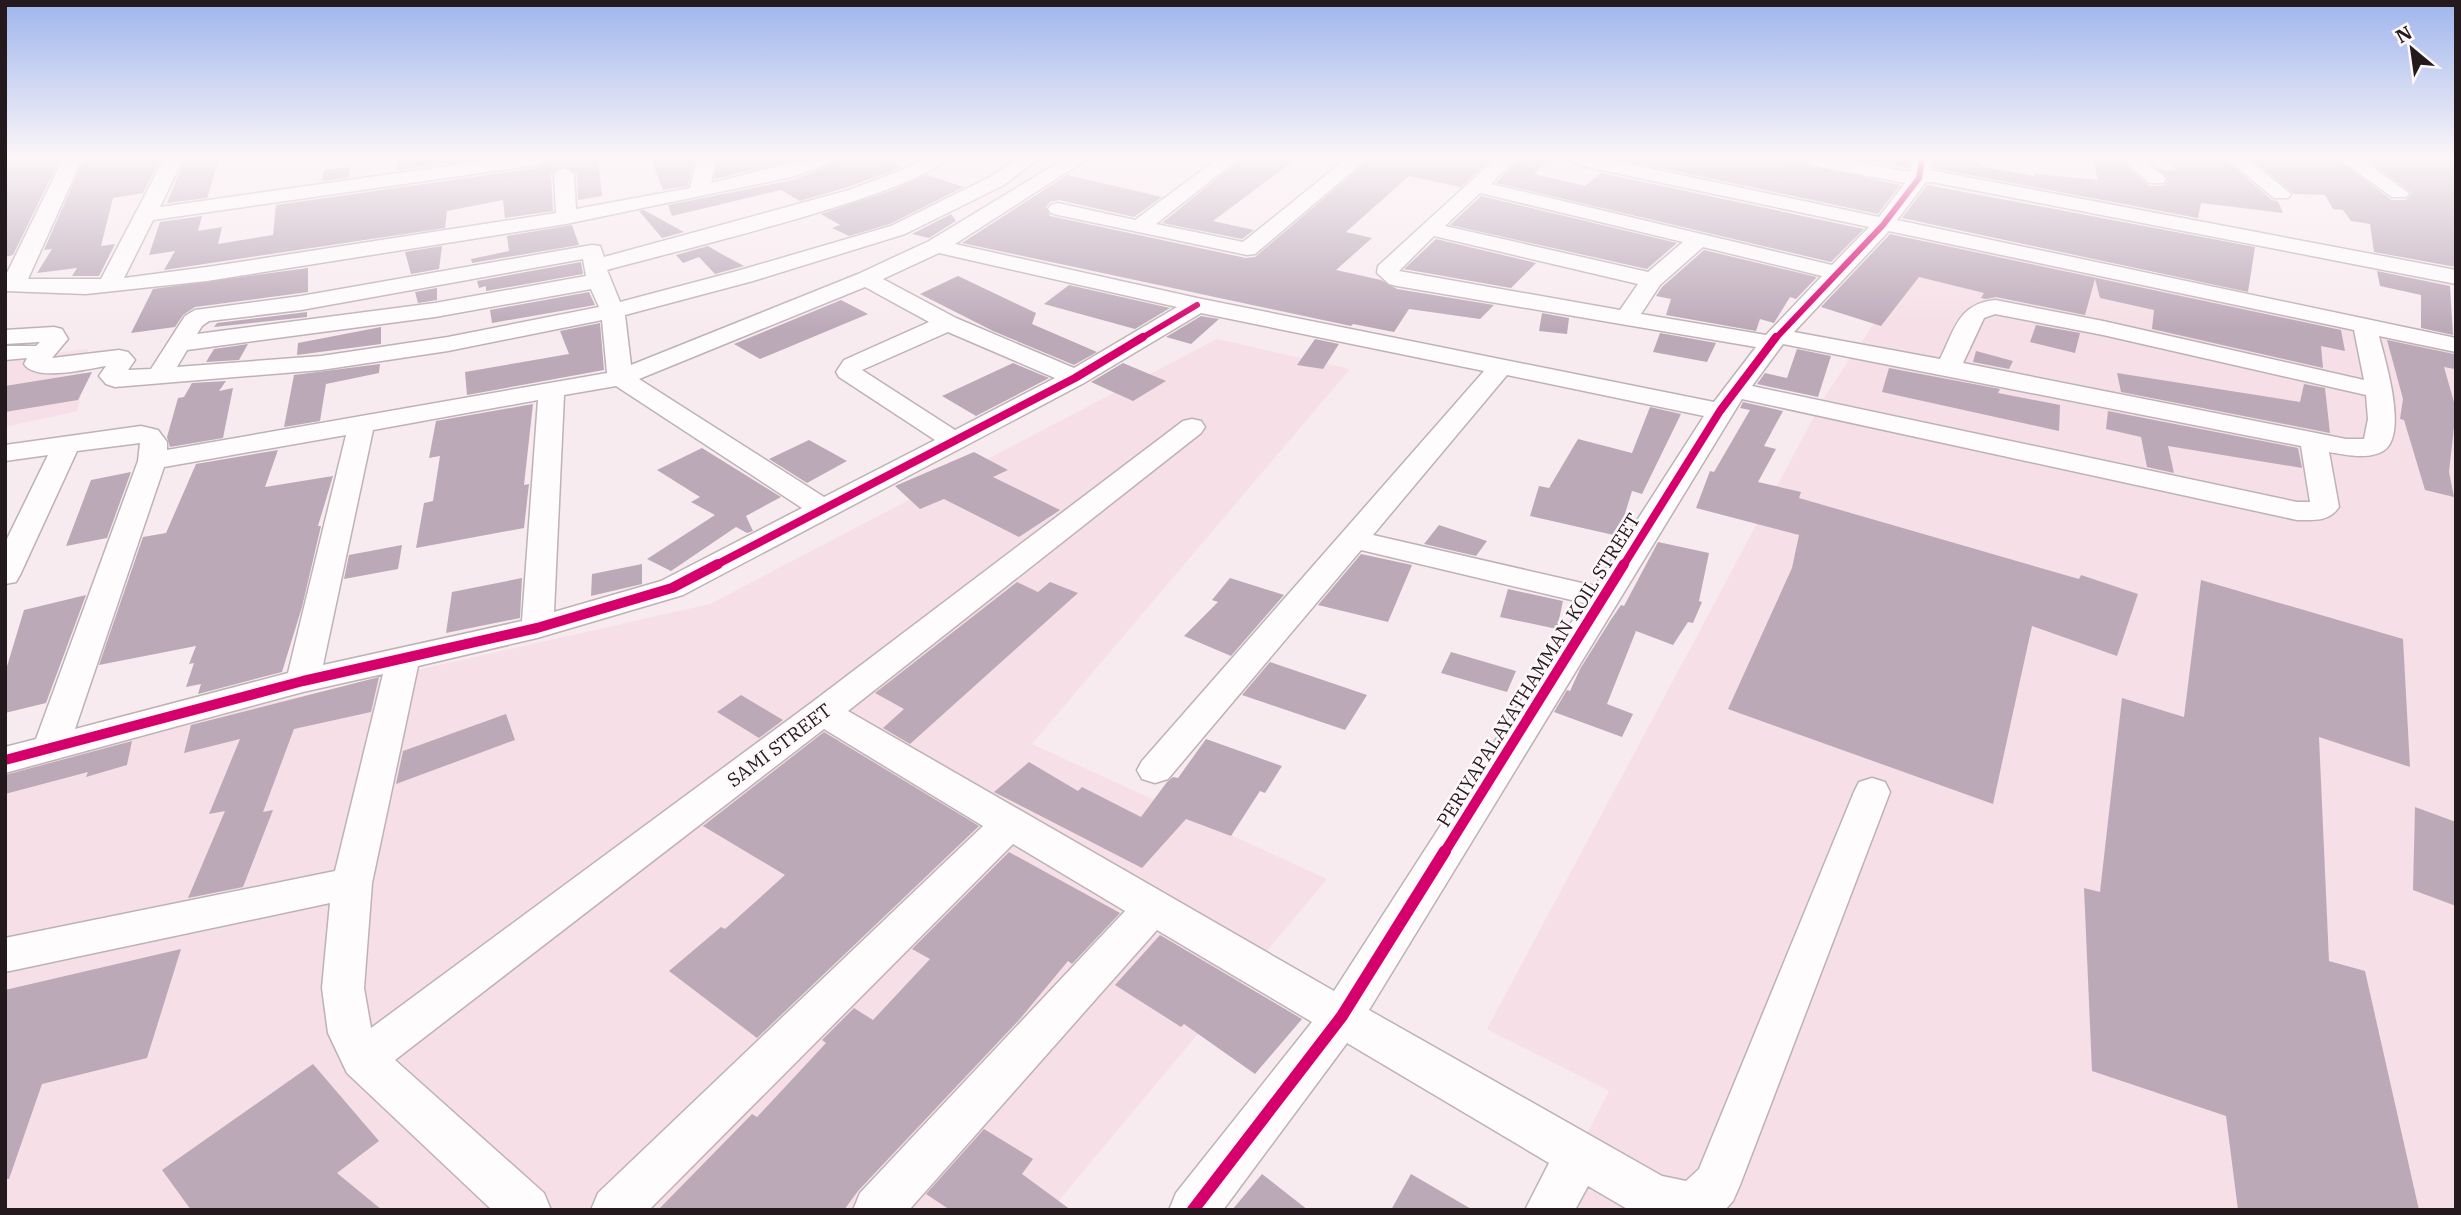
<svg xmlns="http://www.w3.org/2000/svg" width="2461" height="1215" font-family="'IBM Plex Serif',serif">
	<style>
		.built { fill: #f6dfe6 }
		.building { fill: #bca9b8 }
		.lines { fill: none; stroke-linecap: round; stroke-linejoin: round }
		.minor-casing { stroke: #bdb2b5; stroke-width: 3 }
		.minor { fill: #fefcfd; fill-rule: evenodd }
		.cycleway-far3-casing { stroke: #fef8fa; stroke-width: 9 }
		.cycleway-far2-casing { stroke: #fef8fa; stroke-width: 11 }
		.cycleway-far1-casing { stroke: #fef8fa; stroke-width: 14 }
		.cycleway-casing { stroke: #fef8fa; stroke-width: 17 }
		.cycleway-far3 { stroke: #d6006c; stroke-width: 6 }
		.cycleway-far2 { stroke: #d6006c; stroke-width: 8 }
		.cycleway-far1 { stroke: #d6006c; stroke-width: 10 }
		.cycleway { stroke: #d6006c; stroke-width: 12 }
		.labels { text-anchor: middle; stroke-width: 5; stroke-linejoin: round; paint-order: stroke }
		.street-label { font-size: 19px; fill: #24191d; stroke: #fef8fa }
	</style>
	<rect width="100%" height="100%" fill="#f8ebef"/>
	<!-- built -->
	<path class="built" d="M1933 236 2456 351V1210H1548L1609 1091 1487 1029 1825 396Z
		M1217 339 1350 369 1032 744 1327 879 1051 1210H5V763L710 604Z
		M88 349 78 411 5 427V359Z"/>
	<!-- building -->
	<path class="building" d="M5 159H60L13 255 5 257Z
		M84 159H161L143 193 113 198 101 246 115 244 99 276H72L77 268 37 273 52 249 44 250Z
		M185 159H219L207 198 167 203Z
		M398 159H476L397 170Z
		M549 159H598L602 196 578 200 577 174 563 166 551 174 553 211 505 218 503 200 447 211 445 228 164 270 175 251 149 255 160 222 202 216 198 231 222 227 218 244 273 235 276 205 537 168Z
		M651 159H694L688 186 663 190Z
		M718 159H801L714 179Z
		M835 159H878L902 167 848 187 800 201 781 190 672 216 668 205 793 180 832 165Z
		M1241 159H1296L1213 221 1254 230 1242 239 1162 223Z
		M1370 159H1491L1461 187 1409 176 1346 232 1372 238 1336 270 1381 280 1397 289 1494 305 1480 319 1409 309 1394 332 1353 324 1351 326 962 243 1067 175 1162 197 1134 217 1059 200 1050 202 1046 207 1050 216 1246 258 1255 257Z
		M1518 159H1549L1534 174 1585 186 1601 173 1864 229 1831 262 1496 183Z
		M1619 159H1780L1900 185 1878 214Z
		M1855 159H1910L1908 168Z
		M1934 159H1980V166L2034 176 2035 174 2098 180 2093 160 2125 164 2149 186H2163L2168 181 2158 169 2178 171 2165 159H2224L2272 200 2278 201 2283 213 2201 203 2198 218 1933 168Z
		M2252 159H2336L2392 200H2406L2412 193 2366 159H2456V267L2374 252 2370 224 2351 221 2343 210 2333 209 2325 195 2294 194Z
		M350 167 348 178 322 181 324 170Z
		M927 175 964 187 890 224 849 236 832 228 840 225 821 214 890 191Z
		M1927 185 2255 247 2248 292 1902 218Z
		M1481 196 1677 243 1647 269 1450 225Z
		M644 210 684 232 662 238 639 211Z
		M951 214 956 221 929 238 912 234Z
		M572 225 579 245 472 263 471 259 509 251 507 236Z
		M1890 234 2341 330 2345 351 2321 346 2323 368 2152 329 2154 310 2100 298 2095 279 2085 315 1996 297 1986 299 1981 298 1984 293 1919 277 1881 326 1821 307Z
		M1436 239 1536 263 1511 288 1404 269Z
		M442 246 439 269 411 274 405 252Z
		M708 246 718 252 744 266 715 274 699 257 683 263 676 255Z
		M1704 250 1817 277 1796 299 1790 297 1774 323 1760 319 1756 331 1666 315 1671 299 1656 296 1662 287Z
		M581 262 583 274 486 291V286L479 288 477 281Z
		M308 268V292L195 307 183 315 175 327 131 333 153 289Z
		M2377 271 2450 286 2453 335 2421 328V295L2380 286Z
		M958 276 1036 313 1032 324 1097 352 1074 365 993 331 920 294Z
		M1069 285 1170 308 1135 329 1044 304Z
		M437 288V300L418 303 415 292Z
		M589 292 595 305 492 323 490 310Z
		M841 300 868 314 760 359 734 344Z
		M307 312V317L214 327 217 323Z
		M1542 313 1569 318 1567 334 1539 331Z
		M1201 316 1219 319 1191 344 1166 337Z
		M600 323 604 370 467 395 465 372 569 354 560 331Z
		M2036 325 2080 333 2075 353 2030 342Z
		M381 327V344L297 355 298 343Z
		M1660 333 1716 343 1707 362 1653 352Z
		M1315 339 1339 344 1323 369 1297 365Z
		M2387 340 2454 354 2455 369 2444 367 2456 409 2449 472 2454 497 2425 490 2404 420 2400 419 2403 399Z
		M248 344 239 360 206 362 214 349Z
		M1797 349 1831 356 1818 397 1757 384 1765 373 1787 378Z
		M1976 351 2013 361 2009 369 1973 362Z
		M1013 363 1049 378 976 416 942 396Z
		M1123 363 1166 381 1133 401 1091 382Z
		M380 364 379 373 326 384 320 421 284 427 294 375Z
		M1889 368 2000 389 1998 393 2060 405 2059 431 1882 392Z
		M92 372 78 400 5 412V386Z
		M2117 373 2300 402 2304 384 2325 388 2330 433 2121 392Z
		M226 381 219 391 233 388 223 438 170 447 167 437 178 398 184 397 192 383Z
		M1743 402 1783 411 1764 446 1776 449 1758 482 1801 492 1799 498 2079 579 2081 575 2138 594 2117 656 2032 626 1993 804 1728 709 1792 568 1799 535 1696 508 1710 471 1714 472 1750 410 1740 408Z
		M533 404 524 485 529 484 524 528 416 548 424 503 433 501 440 456 429 458 436 421Z
		M1650 407 1681 414 1642 494 1632 491 1618 536 1530 516 1539 486 1549 488 1578 439 1632 453Z
		M2108 411 2298 448 2302 468 2168 446 2174 473 2147 467 2141 437 2106 429Z
		M809 440 847 461 807 483 769 459Z
		M702 448 781 497 746 516 753 531 747 533 736 527 671 571 647 559 715 515 691 502 700 497 657 470Z
		M278 450 265 487 333 476 318 526H321L302 607 282 672 198 694 201 684 186 687 194 663 189 664 196 646 99 665 143 537 166 533 196 464Z
		M974 452 1008 470 993 477 1060 510 1019 537 944 499 920 509 895 486Z
		M131 472 107 538 66 546 91 480Z
		M1439 525 1487 541 1476 556 1424 544Z
		M1658 542 1709 553 1699 601 1702 602 1693 623 1688 622 1673 645 1636 631 1607 704 1633 714 1622 737 1554 712 1567 690 1570 691 1580 669 1610 621 1621 605 1624 606Z
		M402 545 398 569 344 579 349 555Z
		M1361 554 1412 565 1388 622 1318 605Z
		M642 564V584L591 596 592 574Z
		M522 578 520 618 446 633 452 592Z
		M1230 578 1284 595 1231 656 1184 636 1218 602 1212 600Z
		M2201 580 2403 639 2410 767 2319 737 2329 961 2365 971 2419 1210H2238L2226 1116 2092 1071 2084 888 2100 892 2122 698 2184 717Z
		M1017 582 1038 592 1050 582 1078 593 910 744 883 728 904 709 875 693Z
		M1508 589 1563 601 1557 629 1500 617Z
		M86 595 46 703 5 713V673L24 610Z
		M1451 652 1516 671 1507 692 1441 673Z
		M1270 662 1367 695 1345 730 1242 695Z
		M379 677 371 712 294 729 263 812 273 810 243 887 188 898 225 811 209 814 240 739 184 753 191 725Z
		M741 695 783 720 759 738 717 712Z
		M506 714 515 740 396 784 403 751Z
		M824 732 979 826 757 1038 669 971 721 927 725 929 785 875 703 826Z
		M1206 739 1282 766 1265 793 1260 791 1231 836 1186 819 1142 868 994 792 1029 762 1078 791 1082 787 1141 817 1167 782 1173 777 1178 778Z
		M132 741 127 765 86 777 88 772 5 794V775Z
		M2415 807 2456 822V906L2413 890Z
		M1009 852 1120 913 1072 964 1068 961 1019 1020 858 1191 844 1210H658L752 1114 757 1117 826 1043 822 1040 854 1008 873 1020 930 959 912 949Z
		M1160 935 1302 1019 1255 1074 1184 1024 1181 1027 1115 985Z
		M181 949 147 1058 42 1084 9 1179H5V990Z
		M313 1064 379 1141 337 1173 382 1210H191L162 1170Z
		M984 1129 1033 1159 1022 1174 1071 1210H950L926 1194Z
		M1262 1174 1308 1210H1232Z
		M1411 1174 1473 1210H1391Z"/>
	<g class="lines">
		<defs>
			<path id="minor" d="M63 159H82L28 279H101L164 159H183L160 207 496 159H546L537 165 153 220 124 278 207 267 556 213 554 174 564 168 574 174 576 209 690 188 697 159H716L711 183C751 174 793 159 833 159L831 163 792 177 566 224 207 281 86 294 5 291V277Z
				M922 159H945C919 194 663 254 607 270L620 302 737 271 891 226 990 177 1016 159H1038L1004 185 905 234 753 281 625 315 631 365 858 274 929 241 1064 159H1087L955 244 1197 298 1714 402 1756 347 1397 286 1389 284 1377 273 1378 266 1495 159H1515L1491 184 1832 265 1869 227 1578 165 1569 159H1606L1879 217 1905 183 1810 165 1801 159H1840L1903 171H1910L1913 159H1931L1930 170 2456 270V284L1932 182H1926L1897 220 2456 338V352L2379 336C2385 360 2406 427 2387 448 2374 461 2345 455 2329 452L2339 507C2329 522 2314 520 2297 520L1742 399 1369 1010 1662 1176 1686 1181 1699 1169 1854 792 1859 782 1872 778 1885 782 1890 792 1740 1185 1733 1201 1725 1210H1629L1588 1186 1575 1210H1525L1549 1163 1347 1043 1223 1210H1169L1176 1193 1312 1022 1157 930 909 1210H853L860 1193 1125 911 1013 844 649 1210H591L598 1193 983 826 824 729 395 1060 544 1193 551 1210H492L347 1073 328 1033 322 988 330 903 5 972V938L335 871 383 674 303 692 5 773V747L36 739 138 461 140 443 77 451 20 575 16 582 5 584V543L48 455 5 461V445L141 426 158 430 167 442V450L607 373 602 320 448 351 321 370 115 387 106 384 99 376 106 366C86 369 36 382 24 364L27 358 5 360V346H36L40 342 5 344V330L54 327 62 329 68 339 52 358 119 350 128 352 135 360 128 370 151 369 185 316 195 310 301 296 592 245 600 246 604 257 849 190 905 169ZM1480 193 1683 242 1648 272 1445 226ZM1889 231 2354 330 2364 380 2103 321 1995 300C1958 304 1955 329 1940 359L1794 332ZM1434 236 1638 284 1620 310 1399 271ZM1703 247 1822 276 1766 335 1641 314 1660 285ZM939 253 1177 307 1074 368 956 318 883 279ZM583 259 586 276 435 303 197 334 202 326 209 321 301 310ZM865 287 929 322 844 360 836 372 839 377 935 440 824 497 639 379ZM591 289 599 307 448 337 321 356 177 367 187 350 435 317ZM1201 313 1484 371 1142 761 1137 770 1142 779 1155 783 1168 779 1361 550 1584 603 1334 991 848 711 1201 433 1205 427 1201 421 1192 419 1183 421 811 703 371 1028 364 988 372 883 418 666 537 638 683 595 1084 383ZM1995 314 2103 335 2366 395 2368 419 2364 439H2346L1963 363 1984 318ZM948 332 1055 378 955 430 862 370ZM1783 344 2301 446 2310 502H2297L1752 386ZM1507 375 1704 416 1595 586 1373 535ZM616 386 802 508 661 581 554 612 564 395ZM538 400 522 621 323 665 373 430ZM346 435 288 673 75 729 164 467Z
				M1217 159H1238L1156 224 1243 242 1346 159H1367L1255 254 1247 255 1058 215 1051 213 1048 209 1051 205 1058 203 1135 220Z
				M2123 159H2144L2166 179 2163 183H2149Z
				M2227 159H2248L2291 194 2288 198H2274Z
				M2339 159H2361L2409 193 2406 197H2392Z"/>
		</defs>
		<!-- minor casing -->
		<use href="#minor" class="minor-casing"/>
		<!-- minor -->
		<use href="#minor" class="minor"/>
		<defs>
			<path id="cycleway-far3" d="M1140 339 1197 305
				M1775 339 1883 225 1919 178 1922 159"/>
			<path id="cycleway-far2" d="M714 566 1075 378 1143 337
				M1623 566 1720 411 1776 337"/>
			<path id="cycleway-far1" d="M5 760 303 681 537 628 672 588 718 564
				M1444 853 1624 564"/>
			<path id="cycleway" d="M1193 1210 1342 1016 1445 851"/>
		</defs>
		<!-- cycleway-far3 casing -->
		<use href="#cycleway-far3" class="cycleway-far3-casing"/>
		<!-- cycleway-far2 casing -->
		<use href="#cycleway-far2" class="cycleway-far2-casing"/>
		<!-- cycleway-far1 casing -->
		<use href="#cycleway-far1" class="cycleway-far1-casing"/>
		<!-- cycleway casing -->
		<use href="#cycleway" class="cycleway-casing"/>
		<!-- cycleway-far3 -->
		<use href="#cycleway-far3" class="cycleway-far3"/>
		<!-- cycleway-far2 -->
		<use href="#cycleway-far2" class="cycleway-far2"/>
		<!-- cycleway-far1 -->
		<use href="#cycleway-far1" class="cycleway-far1"/>
		<!-- cycleway -->
		<use href="#cycleway" class="cycleway"/>
	</g>
	<!-- sky -->
	<linearGradient id="sky" x2="0" y2="1"><stop stop-color="#9eb5ed"/><stop offset="0.48" stop-color="#fcf6f8"/><stop offset="1" stop-color="#fcf6f8" stop-opacity="0"/></linearGradient>
	<rect width="2461" height="329" fill="url(#sky)"/>
	<g class="labels">
		<!-- street labels -->
		<g class="street-label">
			<text transform="translate(1538 670) rotate(-58)" y="7">PERIYAPALAYATHAMMAN KOIL STREET</text>
			<text transform="translate(779 745) rotate(-37)" y="7">SAMI STREET</text>
		</g>
	</g>
	<!-- border -->
	<rect width="2461" height="1215" fill="none" stroke="#24191d" stroke-width="14"/>
	<!-- north arrow -->
	<g transform="translate(2412 49) rotate(331)" stroke="#fef8fa" stroke-width="5" paint-order="stroke">
	<path d="M0-5L12 26L0 18L-12 26Z" fill="#24191d"/>
	<text y="-10" font-size="19" font-weight="bold" text-anchor="middle" fill="#24191d">N</text>
	</g>
</svg>
